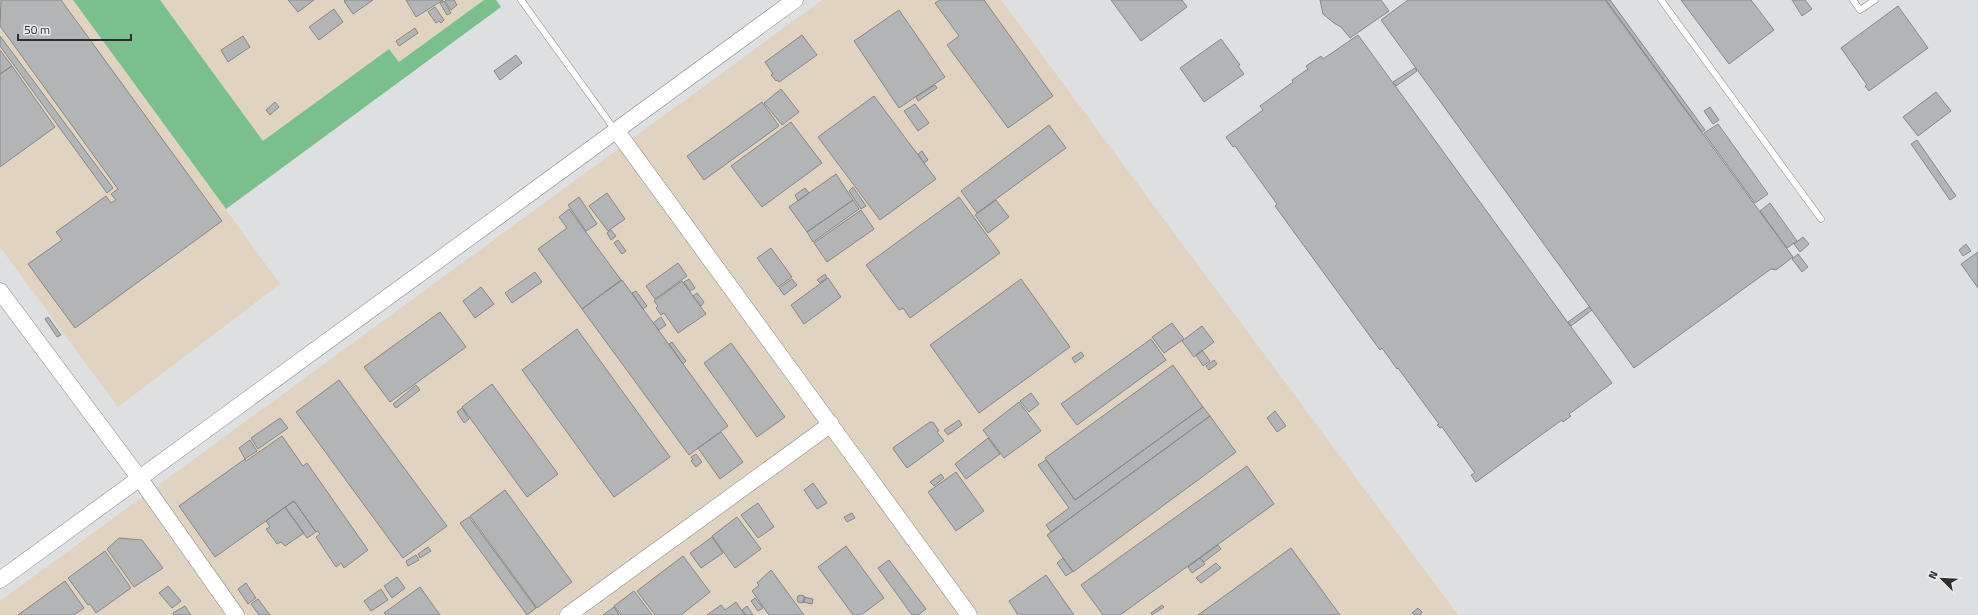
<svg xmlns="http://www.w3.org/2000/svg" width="1978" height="615" font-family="'Titillium Web',sans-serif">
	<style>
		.industrial { fill: #e0d3bf }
		.forest { fill: #7ac08d }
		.building { fill: #b3b4b6; stroke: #878889 }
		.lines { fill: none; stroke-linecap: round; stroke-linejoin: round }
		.lane-casing { stroke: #868789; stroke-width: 7 }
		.secondary-casing { stroke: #868789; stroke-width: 17 }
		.lane { stroke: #fff; stroke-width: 6 }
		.secondary { stroke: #fff; stroke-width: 16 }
	</style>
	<rect width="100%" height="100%" fill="#dddfe0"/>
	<!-- industrial -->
	<path class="industrial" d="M0 0H73L280 284 118 407 0 247Z
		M160 0H484L399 62 389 49 263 142Z
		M822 0H1001L1458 615H0V601Z"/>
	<!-- forest -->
	<path class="forest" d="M73 0H160L263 141 389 49 399 62 484 0H496L501 7 226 209Z"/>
	<!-- building -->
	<path class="building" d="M1 0H61L222 221 75 328 28 264 62 240 56 232 106 196 111 203 116 200 111 194 118 189 0 26Z
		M288 0H314L298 12Z
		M345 0H373L353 14 344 1Z
		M406 0H443L416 17Z
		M447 0H454L457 5 451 10 445 1Z
		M940 0H984L1053 96 1008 128 947 45 959 36 935 3Z
		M1111 0H1182L1187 7 1141 41Z
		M1320 0H1381L1389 11 1350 38 1341 27 1334 23 1323 14Z
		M1408 0H1605L1793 257 1776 270 1771 269 1634 368 1381 20Z
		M1606 0H1610L1705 130 1702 132Z
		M1681 0H1751L1774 30 1729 64Z
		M1792 0H1805L1812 9 1802 16Z
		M444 1 451 13 447 15 440 3Z
		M1898 6 1928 48 1869 91 1865 86 1867 85 1841 48Z
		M435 7 444 20 441 23 439 21 436 23 428 12Z
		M334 9 343 22 319 40 309 27Z
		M899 10 945 77 899 108 854 41Z
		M415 28 418 33 399 46 396 41Z
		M802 35 817 55 779 82 778 80 776 81 771 75 773 74 765 62Z
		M1358 35 1612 383 1569 414 1571 416 1563 422 1562 420 1476 482 1471 475 1475 473 1442 427 1440 428 1437 425 1439 424 1398 368 1397 369 1382 348 1380 350 1275 206 1277 204 1235 146 1233 147 1226 137 1263 110 1260 106 1293 82 1292 80 1308 69 1306 66 1321 56 1323 59Z
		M0 36 113 188 107 193 0 46Z
		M243 36 250 47 228 62 221 50Z
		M1221 39 1240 65 1238 66 1244 74 1204 102 1180 68Z
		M0 50 12 66 0 74Z
		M516 55 522 63 500 80 494 71Z
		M12 66 55 127 0 167V74Z
		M1415 68 1417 71 1396 86 1393 82Z
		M935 85 937 88 918 101 916 97Z
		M781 89 799 112 782 125 764 103Z
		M1936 92 1951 111 1918 136 1903 117Z
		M874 96 936 179 880 220 818 137Z
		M275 102 279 107 270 115 266 110Z
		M762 102 779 126 704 180 687 156Z
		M915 104 929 123 918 131 904 111Z
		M1710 107 1719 120 1713 124 1704 111Z
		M791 122 822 163 762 207 731 166Z
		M1718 124 1768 194 1755 203 1704 133Z
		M1049 125 1066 148 977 213 961 191Z
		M1917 140 1956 196 1950 200 1911 144Z
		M922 151 928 160 924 163 918 154Z
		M836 174 853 200 807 232 789 207Z
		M853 187 866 206 861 209 849 191Z
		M805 188 809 193 798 201 795 195Z
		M607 193 625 219 608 231 589 206Z
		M579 197 597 224 586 231 568 205Z
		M959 197 1000 253 910 318 903 308 899 310 866 265Z
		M853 200 859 209 813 242 807 232Z
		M996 200 1009 217 988 233 975 215Z
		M1770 203 1797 241 1787 248 1760 211Z
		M569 209 621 280 582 309 538 249 567 228 559 217Z
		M861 210 874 229 827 262 814 243Z
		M611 230 616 236 611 240 607 233Z
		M1803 237 1809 244 1800 252 1794 244Z
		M618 240 626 251 622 254 614 243Z
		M1966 244 1971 251 1963 256 1959 250Z
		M771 248 792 277 778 287 757 258Z
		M1978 252V288L1961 264Z
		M1798 254 1808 267 1802 272 1792 259Z
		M678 263 687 276 655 299 646 286Z
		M535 272 542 282 512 303 505 293Z
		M825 274 827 278 820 283 817 280Z
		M828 278 841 297 804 324 791 305Z
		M689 279 695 288 690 291 684 282Z
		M792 279 797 285 784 295 779 288Z
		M1021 279 1070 347 979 413 930 345Z
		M622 280 728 426 689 455 582 309Z
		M682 281 706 314 678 333 664 313 661 315 656 308 658 306 654 301Z
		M481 287 494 304 475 318 463 301Z
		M636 291 647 306 643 309 632 293Z
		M697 293 704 302 701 306 693 296Z
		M1589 307 1592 310 1571 326 1568 322Z
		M440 312 466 347 390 402 364 367Z
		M48 317 61 335 57 337 45 319Z
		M661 317 666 325 659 330 653 323Z
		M1172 323 1184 339 1164 353 1152 337Z
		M1202 326 1214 342 1194 357 1182 341Z
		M577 329 670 457 614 497 522 370Z
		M1151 339 1166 360 1077 425 1061 404Z
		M672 342 686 361 683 364 669 344Z
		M731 343 785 417 757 437 704 363Z
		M1202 350 1210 361 1203 366 1196 355Z
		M1081 352 1084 356 1075 363 1072 358Z
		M1214 360 1217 364 1209 370 1206 366Z
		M1173 365 1203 407 1075 500 1045 458Z
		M339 380 447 526 403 558 296 412Z
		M492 384 558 474 527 497 462 407Z
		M416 385 420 390 396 408 393 404Z
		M1031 393 1039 404 1029 412 1020 401Z
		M1019 402 1041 431 1004 458 983 430Z
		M1203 407 1210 416 1051 532 1046 525 1069 508 1038 465 1046 460 1075 500Z
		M462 408 469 419 464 423 457 412Z
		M1275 411 1286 426 1277 432 1267 418Z
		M1210 416 1236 452 1073 572 1047 535Z
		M280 418 288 428 258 449 251 438Z
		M959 420 962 425 948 435 944 430Z
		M930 422H933L939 431 937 432 944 441 907 468 893 449 894 447Z
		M721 432 743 462 720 479 698 448Z
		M282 436 303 466 307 463 368 550 344 568 341 563 336 567 316 537 320 534 318 531 316 532 294 501 215 557 179 506 245 459 246 461Z
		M988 438 1000 454 966 479 955 464Z
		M250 440 257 451 245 459 239 448Z
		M696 454 702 462 696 467 691 461 693 460 691 457Z
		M1247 466 1274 504 1120 615H1103L1081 585Z
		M956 472 984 511 956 531 928 492Z
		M941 474 944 478 934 486 930 482Z
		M813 483 827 503 817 509 804 490Z
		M505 490 572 582 537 608 470 516Z
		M294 501 316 532 307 538 285 507Z
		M758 503 774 527 758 538 741 515Z
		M285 507 304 533 285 546 281 542 277 544 266 529 270 527 266 521Z
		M852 513 855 518 847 522 844 517Z
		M469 517 536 608 527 615 460 523Z
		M737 517 761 549 735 568 712 536Z
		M712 537 723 553 701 568 690 553Z
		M119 538 142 540 163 568 134 587 107 549Z
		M1218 545 1221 549 1204 562 1200 558Z
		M846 546 884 598 861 615H853L818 567Z
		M428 547 431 551 420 558 418 554Z
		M1291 548 1340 615H1198Z
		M105 551 131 588 96 613 90 604 88 605 68 578Z
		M416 555 419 560 408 566 406 561Z
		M683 556 710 592 681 615H655L637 591Z
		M1063 558 1073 571 1066 576 1057 563Z
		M1200 558 1205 564 1192 573 1188 567Z
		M889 560 926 609 918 615H912L878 568Z
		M1216 563 1221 568 1201 583 1196 578Z
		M771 570 804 615H769L752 591 759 585 757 583Z
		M1046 575 1074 615H1018L1009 601Z
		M397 577 405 588 392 598 384 586Z
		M65 581 84 608 74 615H18Z
		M246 583 256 598 248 604 238 589Z
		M168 586 181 601 172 608 159 593Z
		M420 587 440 615H386L384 613Z
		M381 589 388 600 371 611 364 601Z
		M634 591 652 615H621L614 606Z
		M797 599a4 4 0 1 1 8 0a4 4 0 1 1-8 0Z
		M804 597 813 599 812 604 803 602Z
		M755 598 763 608 758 611 751 601Z
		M258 599 270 615H259L251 604Z
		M736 602 745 615H707L721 605 725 610Z
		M1162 605 1164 607 1152 615 1151 613Z
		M185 606 191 615H174L173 613Z
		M747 606 753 615H746L742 610Z
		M614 607 619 615H603Z
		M1418 608 1422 612 1420 615H1415L1412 613Z"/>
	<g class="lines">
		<defs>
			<path id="lane" d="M521 0 615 130
				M1661 0 1821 219
				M1853 0 1860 10 1875 0"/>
			<path id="secondary" d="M616 130 969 615
				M0 291 140 479 236 615
				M0 580 795 0
				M568 615 831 424"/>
		</defs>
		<!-- lane casing -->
		<use href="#lane" class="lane-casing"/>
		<!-- secondary casing -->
		<use href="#secondary" class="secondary-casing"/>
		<!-- lane -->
		<use href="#lane" class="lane"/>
		<!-- secondary -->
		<use href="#secondary" class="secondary"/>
	</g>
	<!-- north arrow -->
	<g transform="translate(1942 579) rotate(294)" stroke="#ebeced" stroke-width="3" paint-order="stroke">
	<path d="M0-3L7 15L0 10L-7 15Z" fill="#2e2e2e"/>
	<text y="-6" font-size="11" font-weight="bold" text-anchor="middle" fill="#2e2e2e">N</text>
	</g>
	<!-- scale -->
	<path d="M18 34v6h113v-6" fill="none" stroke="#2e2e2e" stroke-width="2"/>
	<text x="24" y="34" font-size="12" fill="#2e2e2e" stroke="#ebeced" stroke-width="3" paint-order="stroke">50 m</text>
</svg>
